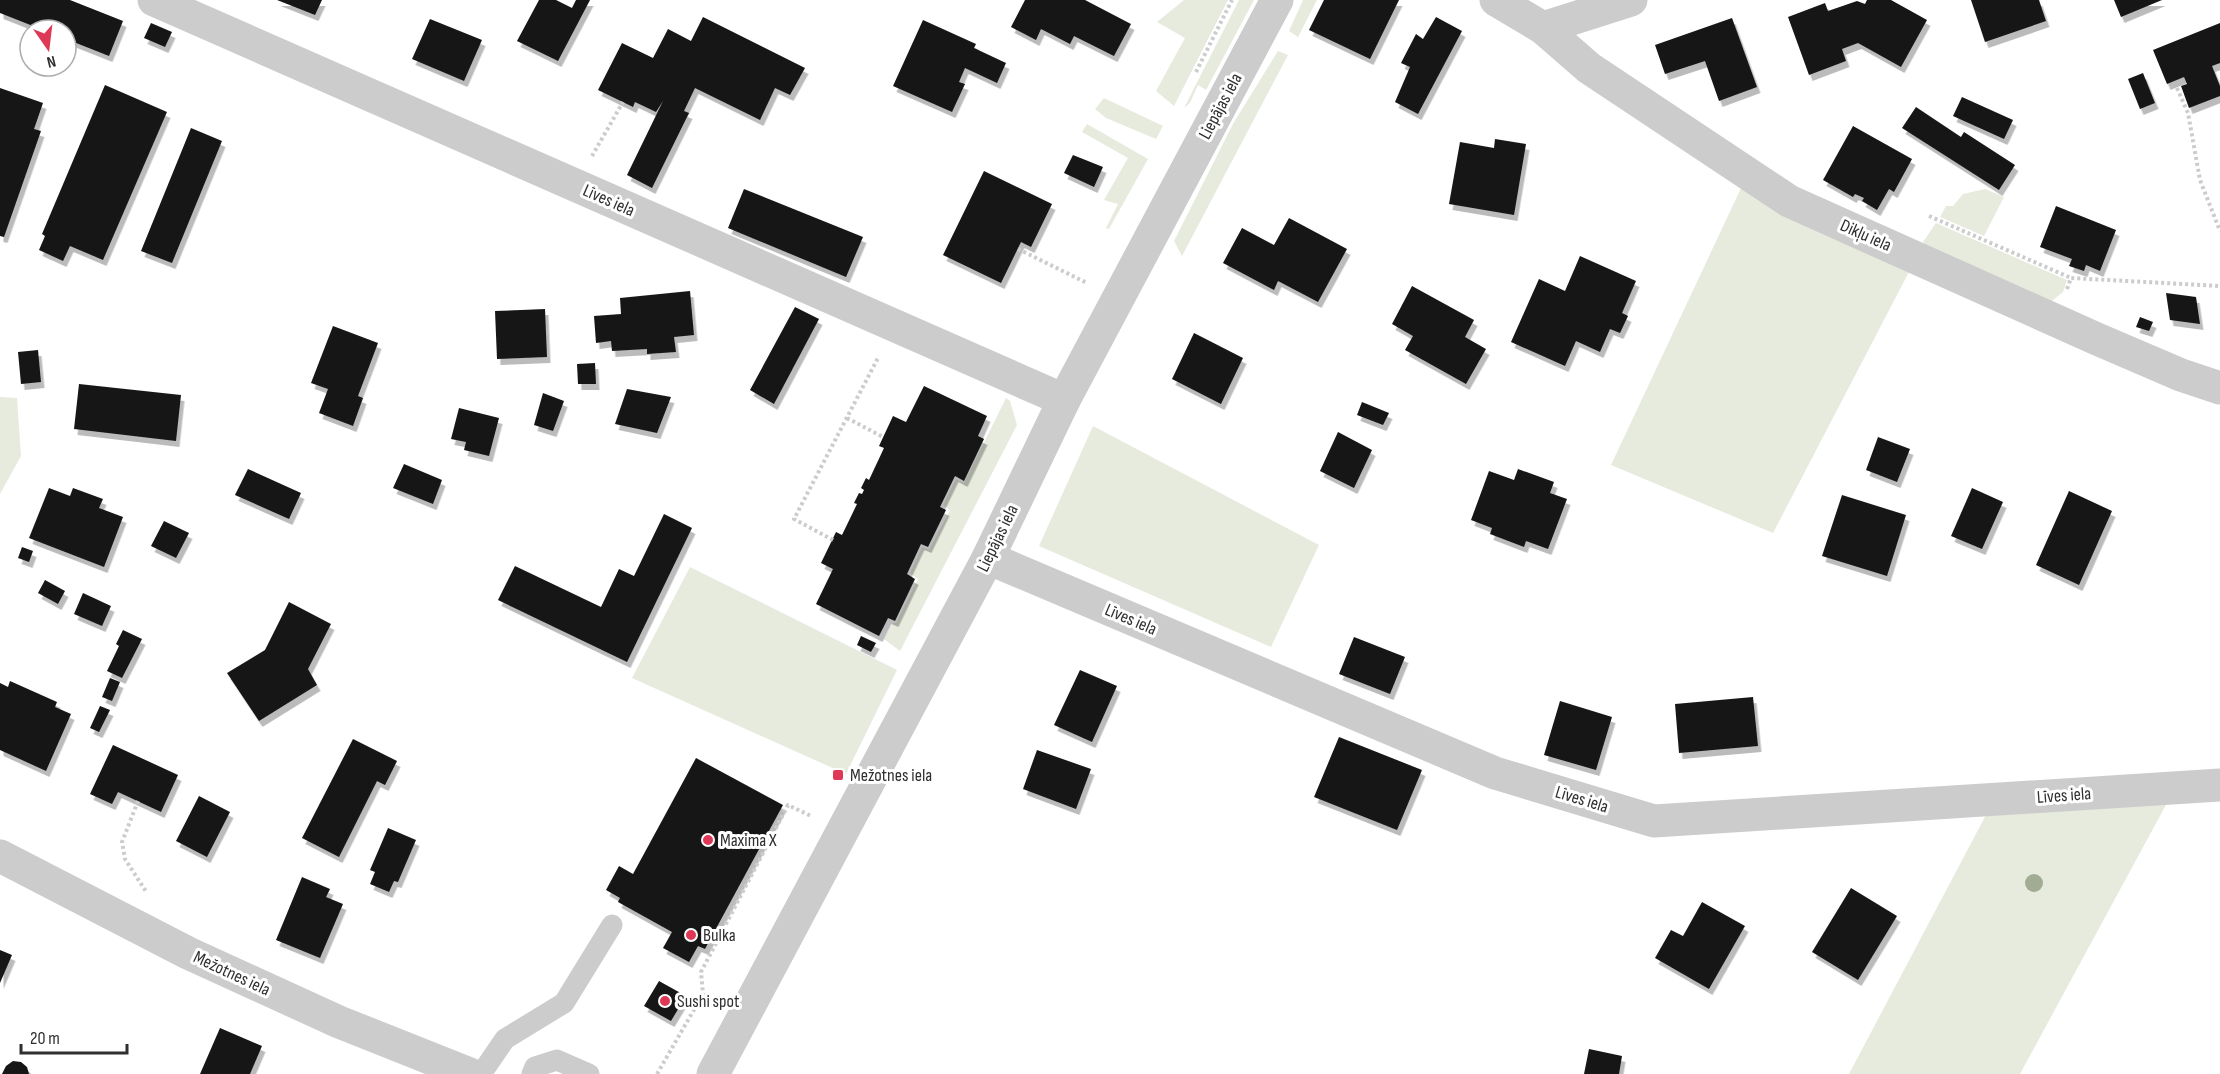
<svg xmlns="http://www.w3.org/2000/svg" width="2220" height="1074" font-family="'Sofia Sans Condensed',sans-serif">
	<style>
		.green { fill: #e6ebdd }
		.building { fill: #161616; filter: url(#shadow) }
		.lines { fill: none; stroke-linecap: round; stroke-linejoin: round }
		.path { stroke: #ccc; stroke-width: 4; stroke-dasharray: 3 3; stroke-linecap: butt }
		.service { stroke: #ccc; stroke-width: 21 }
		.minor { stroke: #ccc; stroke-width: 33 }
		.tertiary { stroke: #ccc; stroke-width: 33 }
		.tree { fill: #a2ac95 }
		.poi-dot { fill: #de3856; stroke: #fff; stroke-width: 2 }
		.labels { text-anchor: middle; stroke-width: 6; stroke-linejoin: round; paint-order: stroke }
		.street-label { font-size: 18px; fill: #2f2f2f; stroke: #fff }
		.poi-label { font-size: 18px; fill: #2f2f2f; stroke: #fff; text-anchor: start }
	</style>
	<defs>
		<filter id="shadow"><feDropShadow dx="3.5" dy="6" stdDeviation="0" flood-color="#0004"/></filter>
	</defs>
	<rect width="100%" height="100%" fill="#fff"/>
	<!-- green -->
	<path class="green" d="M1184 0H1228L1174 106 1156 91 1185 38 1157 22Z
		M1239 0H1254L1206 90 1198 85 1190 103 1184 108Z
		M1303 0H1317L1298 37 1289 31Z
		M1278 51 1288 55 1182 256 1174 241 1234 122Z
		M1104 98 1163 126 1156 139 1106 118 1095 109Z
		M1087 124 1148 159 1109 229 1106 228 1118 204 1104 200 1128 158 1082 132Z
		M1742 186 1910 270 1773 533 1611 465Z
		M1985 189 2004 197 1984 236 1940 217 1946 206H1953L1963 194Z
		M1936 223 2067 280 2063 292 2052 301 1925 245 1923 242Z
		M0 397 17 398 21 456 0 494Z
		M1006 398 1010 401 1017 425 900 651 884 639 893 623H896L918 579 910 573 922 547 929 550 950 510 943 505 956 479 964 483Z
		M1093 426 1319 545 1271 647 1039 546Z
		M690 567 897 670 846 774 632 678Z
		M2167 803 2020 1074H1849L1987 813Z"/>
	<!-- building -->
	<path class="building" d="M0 0H70L123 21 109 56 66 39V30H43L0 13Z
		M277 0H322L315 15Z
		M539 0H556L572 8 576 0H590L558 61 517 41Z
		M1025 0H1085L1131 24 1114 56 1074 36 1070 44 1041 29 1036 40 1011 27Z
		M1324 0H1399L1370 59 1309 30Z
		M1867 0H1891L1927 20 1901 67 1858 43 1842 49 1846 61 1809 75 1788 17 1825 3 1828 11 1857 1 1865 4Z
		M1971 0H2039L2046 21 1985 42Z
		M2114 0H2162L2121 17Z
		M703 17 805 68 790 95 775 88 760 120 695 88 684 111 689 113 652 188 627 175 663 101 656 112 635 102 633 107 598 90 622 43 653 58 668 29 691 41Z
		M1436 17 1462 31 1418 114 1395 102 1410 67 1401 63 1416 34 1423 39Z
		M1732 18 1757 87 1719 101 1705 61 1665 74 1655 45Z
		M430 19 482 40 464 81 412 59Z
		M923 20 976 44 974 48 1006 63 997 83 965 68 959 82 965 84 952 112 893 86Z
		M151 23 172 32 165 47 144 38Z
		M2220 23V63L2212 66 2220 86V96L2189 108 2181 86 2187 84 2184 77 2167 84 2153 50Z
		M2143 73 2155 103 2140 109 2128 79Z
		M105 85 167 112 103 260 70 246 63 261 39 250 45 236 42 234Z
		M0 88 43 103 34 129 41 131 4 237 0 236Z
		M1962 97 2013 120 2004 139 1953 116Z
		M1916 107 1961 137 1964 132 2015 165 1999 190 1902 128Z
		M1853 126 1912 159 1894 192 1889 189 1877 210 1862 201 1864 198 1855 194 1853 197 1823 180Z
		M191 128 222 141 172 263 141 251Z
		M1495 139 1526 144 1514 215 1449 204 1460 142 1494 148Z
		M1073 155 1103 167 1094 187 1064 173Z
		M984 171 1052 204 1031 247 1021 242 1001 283 943 255Z
		M744 189 863 237 846 277 728 228Z
		M2056 206 2116 230 2100 271 2086 265 2084 271 2069 266 2072 259 2040 247Z
		M1289 218 1347 249 1318 302 1278 281 1274 290 1223 263 1242 228 1274 245Z
		M1580 256 1636 281 1622 313 1628 316 1620 333 1610 329 1600 352 1576 341 1565 366 1511 342 1539 279 1565 291Z
		M1412 286 1474 320 1465 337 1486 349 1466 384 1405 350 1413 336 1392 324Z
		M690 291 694 335 674 337 676 352 647 354V349L612 351 611 341 596 343 594 316 621 314 620 298Z
		M2166 293 2196 297 2200 324 2170 320Z
		M795 307 819 319 774 404 750 390Z
		M545 309 547 357 497 359 495 311Z
		M2140 317 2153 322 2149 331 2136 327Z
		M333 326 378 343 358 396 363 398 353 426 319 413 328 389 311 383Z
		M1194 333 1243 358 1221 404 1172 379Z
		M38 350 41 382 21 384 18 352Z
		M595 363 596 384H578L577 364Z
		M79 384 181 395 176 441 74 429Z
		M924 386 987 416 978 436 984 439 964 481 955 476 940 507 946 510 928 547 921 544 907 574 915 579 895 621 888 618 879 636 816 604 833 569 821 563 836 532 842 535 857 504 854 503 859 493 862 494 864 490 861 488 866 478 869 480 884 448 879 446 893 416 906 422Z
		M627 389 671 397 657 433 615 424Z
		M543 393 564 401 553 431 534 425Z
		M1362 402 1389 413 1383 425 1357 415Z
		M459 408 499 418 489 456 464 450 466 442 451 439Z
		M1338 432 1372 450 1354 488 1320 471Z
		M1878 437 1910 449 1897 482 1866 470Z
		M404 464 442 480 433 504 393 488Z
		M248 469 301 493 289 519 235 495Z
		M1518 469 1554 482 1550 493 1567 499 1548 549 1526 541 1524 547 1490 534 1492 528 1471 520 1489 471 1514 480Z
		M49 488 70 496 73 488 103 499 99 508 123 517 104 567 29 538Z
		M1972 488 2003 502 1982 549 1951 536Z
		M2069 491 2112 511 2079 585 2036 565Z
		M1842 495 1906 515 1887 576 1822 556Z
		M664 514 692 528 627 662 498 600 515 566 601 607 619 569 634 576Z
		M164 521 189 533 176 558 151 546Z
		M22 547 33 551 29 562 18 558Z
		M45 580 65 591 58 604 38 593Z
		M83 593 111 606 102 626 74 614Z
		M289 602 331 624 308 669 317 685 259 721 227 673 265 650Z
		M123 630 142 639 122 678 107 671 119 646 116 644Z
		M861 636 876 643 871 652 857 645Z
		M1354 637 1405 657 1390 694 1339 674Z
		M1080 670 1117 686 1092 742 1054 725Z
		M110 678 120 682 112 701 102 697Z
		M10 681 57 702 55 707 71 714 46 771 0 750V683L8 687Z
		M1753 697 1758 746 1679 753 1675 704Z
		M1560 701 1612 717 1596 770 1544 755Z
		M100 706 110 710 99 732 90 728Z
		M1339 737 1422 770 1397 830 1314 797Z
		M353 739 397 761 385 785 377 781 339 857 302 838Z
		M113 745 178 775 161 812 118 792 112 804 90 794Z
		M1037 750 1091 769 1076 809 1023 789Z
		M696 758 783 805 705 949 698 946 689 962 663 948 672 932 618 902 620 898 606 890 619 866 633 874Z
		M199 796 230 812 207 857 176 841Z
		M388 828 416 840 398 882 394 881 389 892 370 884 375 872 370 870Z
		M302 877 330 889 326 897 343 904 320 958 276 940Z
		M1851 888 1897 916 1858 980 1812 952Z
		M1702 902 1745 926 1709 989 1655 958 1671 930 1683 936Z
		M0 950 12 955 0 983Z
		M659 981 686 996 671 1021 644 1006Z
		M220 1028 262 1046 250 1074H200Z
		M1589 1049 1622 1056 1619 1074H1584Z
		M13 1061 21 1062 27 1067 29 1074H2L6 1066Z"/>
	<g class="lines">
		<!-- path -->
		<path class="path" d="M1196 72 1232 0
			M2177 88 2188 113 2200 180 2220 231
			M592 156 623 102
			M1929 216 2071 278
			M1018 249 1087 283
			M2067 289 2071 278 2220 286
			M847 418 883 437
			M833 540 794 519 879 356
			M138 801 122 842 125 859 147 893
			M657 1074 703 994 701 972 788 805 811 816"/>
		<!-- service -->
		<path class="service" d="M481 1074 505 1039 564 1003 612 925
			M532 1074 535 1067 557 1060 589 1074"/>
		<!-- minor -->
		<path class="minor" d="M154 0 1064 400
			M1496 0 1543 28 1631 0
			M1543 28 1589 68 1789 201 2097 339 2181 375 2220 388
			M988 558 1495 773 1654 821 2220 785
			M0 856 188 953 339 1022 470 1074"/>
		<!-- tertiary -->
		<path class="tertiary" d="M713 1074 988 558 1064 400 1277 0"/>
	</g>
	<!-- trees -->
	<circle class="tree" cx="2034" cy="883" r="9"/>
	<!-- markers -->
	<g class="poi-dot">
		<rect x="832" y="769" width="12" height="12" rx="3"/>
		<circle cx="708" cy="840" r="6"/>
		<circle cx="691" cy="935" r="6"/>
		<circle cx="665" cy="1001" r="6"/>
	</g>
	<g class="labels">
		<!-- street labels -->
		<g class="street-label">
			<text transform="translate(1220 106) rotate(-62)" y="6">Liepājas iela</text>
			<text transform="translate(609 200) rotate(24)" y="6">Līves iela</text>
			<text transform="translate(1866 235) rotate(24)" y="6">Dikļu iela</text>
			<text transform="translate(997 538) rotate(-64)" y="6">Liepājas iela</text>
			<text transform="translate(1131 619) rotate(23)" y="6">Līves iela</text>
			<text transform="translate(2064 795) rotate(-4)" y="6">Līves iela</text>
			<text transform="translate(1582 799) rotate(17)" y="6">Līves iela</text>
			<text transform="translate(232 973) rotate(25)" y="6">Mežotnes iela</text>
		</g>
		<!-- poi labels -->
		<g class="poi-label">
			<text x="850" y="781">Mežotnes iela</text>
			<text x="720" y="846">Maxima X</text>
			<text x="703" y="941">Bulka</text>
			<text x="677" y="1007">Sushi spot</text>
		</g>
	</g>
	<!-- north arrow -->
	<g transform="translate(48 48) rotate(166)"><circle r="28" fill="#ffffff" stroke="#acacac" stroke-width="1.5"/>
	<path d="M0-4.5L10 22L0 15L-10 22Z" fill="#de3856"/>
	<text y="-9" font-size="16" font-weight="bold" text-anchor="middle" fill="#2f2f2f">N</text>
	</g>
	<!-- scale -->
	<path d="M21 1044v9h106v-9" fill="none" stroke="#2f2f2f" stroke-width="3"/>
	<text x="30" y="1044" font-size="18" fill="#2f2f2f" stroke="#ffffff" stroke-width="4.5" paint-order="stroke">20 m</text>
</svg>
